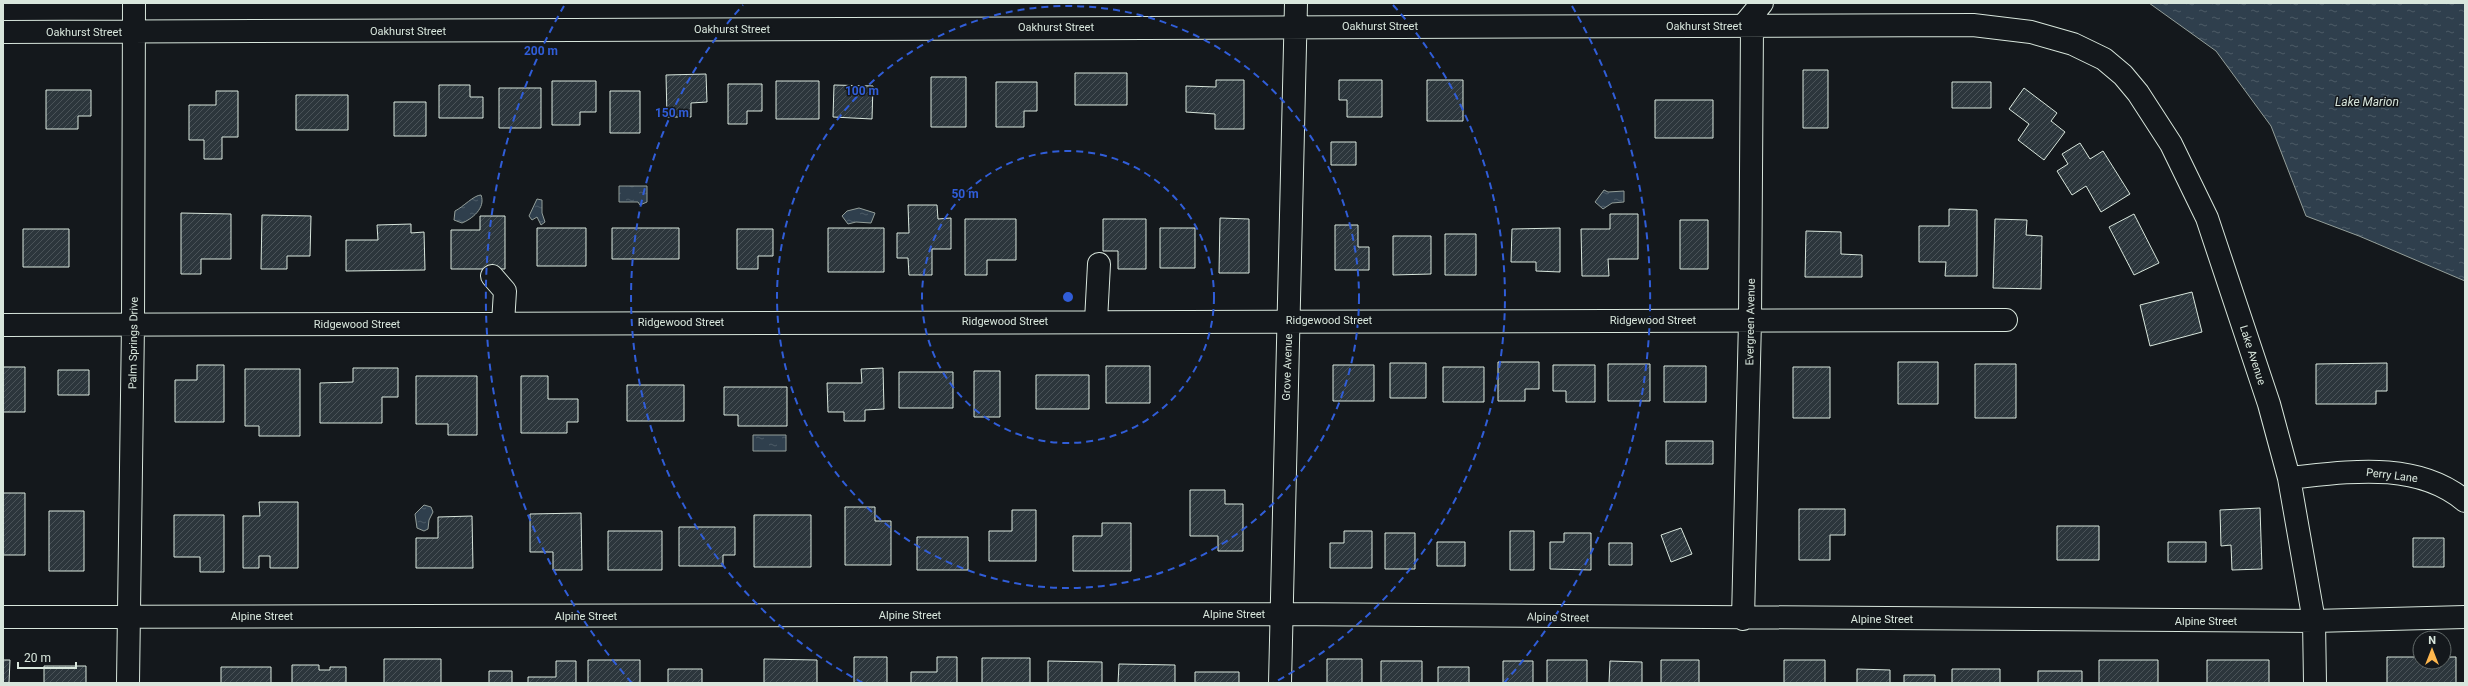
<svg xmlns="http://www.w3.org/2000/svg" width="2468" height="686" font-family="Roboto,sans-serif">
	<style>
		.water { fill: url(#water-ripples); stroke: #939e99 }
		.building { fill: url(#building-hatch); stroke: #d8e6dc }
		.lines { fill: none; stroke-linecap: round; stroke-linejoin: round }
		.minor-casing { stroke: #d8e6dc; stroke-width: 24 }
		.minor { stroke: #14181c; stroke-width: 22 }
		.ring { fill: none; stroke: #305dd8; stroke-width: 2; stroke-dasharray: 7 5 }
		.labels { text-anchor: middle; stroke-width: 3; stroke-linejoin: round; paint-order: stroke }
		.street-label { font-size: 11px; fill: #d8e6dc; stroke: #14181c }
		.water-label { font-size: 12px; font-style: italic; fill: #d8e6dc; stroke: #14181c }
		.centre { fill: #305dd8; stroke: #14181c; stroke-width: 2 }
		.ring-label { font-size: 12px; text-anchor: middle; font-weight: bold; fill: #305dd8; stroke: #14181c; stroke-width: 3; stroke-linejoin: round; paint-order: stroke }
	</style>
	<defs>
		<pattern id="water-ripples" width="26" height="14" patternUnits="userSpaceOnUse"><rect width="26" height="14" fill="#2f3f4d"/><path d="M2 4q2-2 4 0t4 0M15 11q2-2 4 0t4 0" fill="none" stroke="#4c5b66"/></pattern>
		<pattern id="building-hatch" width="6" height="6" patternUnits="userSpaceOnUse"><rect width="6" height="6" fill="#2c363c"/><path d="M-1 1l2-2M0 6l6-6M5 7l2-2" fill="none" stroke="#4a5358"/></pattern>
	</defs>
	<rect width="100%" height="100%" fill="#14181c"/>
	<!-- water -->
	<path class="water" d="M2149 3H2465V281L2359 236 2306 216 2271 126 2216 51Z
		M619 186H647V202L640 205 638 202H619Z
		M1604 190 1608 192 1624 191V202L1612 203 1603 209 1595 202Z
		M481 195C486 208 472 219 462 223L454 220 455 211C463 207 474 195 481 195Z
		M537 199 542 200V213L545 222 541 225 537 217 532 220 529 216Z
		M859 208 875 213 871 223 856 222 848 224 842 216 847 211Z
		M753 435H786V451H753Z
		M424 505 431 507 433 512 429 520 428 529 424 531 417 528 415 514Z"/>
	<!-- building -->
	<path class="building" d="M1803 70H1828V128H1803Z
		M1075 73H1127V105H1075Z
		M706 74 707 102 691 103V117H667L666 75Z
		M931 77H966V127H931Z
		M1216 80H1244V129H1215V114L1186 112V86L1216 87Z
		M1339 80H1382V117H1347V100H1339Z
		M1427 80H1463V121H1427Z
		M552 81H596V112H580V125H552Z
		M776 81H819V119H776Z
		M996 82H1037V111H1024V127H996Z
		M1952 82H1991V108H1952Z
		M728 84H762V111H747V124H728Z
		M439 85H470V97H483V118H439Z
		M834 85 873 86 872 119 833 117Z
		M499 88H541V128H499Z
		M2024 88 2057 113 2051 121 2065 132 2044 160 2018 140 2029 124 2009 109Z
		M46 90H91V116H78V129H46Z
		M216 91H238V137H222V159H204V140H189V105H216Z
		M610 91H640V133H610Z
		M296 95H348V130H296Z
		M1655 100H1713V138H1655Z
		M394 102H426V136H394Z
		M1331 142H1356V165H1331Z
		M2080 143 2090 159 2103 151 2130 194 2101 212 2086 186 2072 195 2057 171 2068 164 2062 154Z
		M908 205H937L938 219 951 218V249H932V275H909L908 258H897V233H909Z
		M1949 209 1977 210V276H1945L1946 262H1919V226H1949Z
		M181 213 231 214V259H201V274H181Z
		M1610 214H1638V259H1608L1609 276H1582L1581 229H1610Z
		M2134 214 2159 263 2134 275 2109 227Z
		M262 215 311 216 310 256H287V269H261Z
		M480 216H505V269H451V230H480Z
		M1220 218 1249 219V273H1219Z
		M965 219H1016V260H987V275H965Z
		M1103 219H1146V269H1118V251H1103Z
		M1995 219 2027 220 2026 235 2042 236 2041 289 1993 288Z
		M1680 220H1708V269H1680Z
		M411 224V233L424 232 425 270 346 271V240H378L377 225Z
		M1335 225H1358V247H1369V270H1335Z
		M537 228H586V266H537Z
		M612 228H679V259H612Z
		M828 228H884V272H828Z
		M1160 228H1195V268H1160Z
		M1560 228V272L1536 271V262H1511L1512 229Z
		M23 229H69V267H23Z
		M737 229H773V256H758V269H737Z
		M1806 231 1841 232V254L1862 255V277H1805Z
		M1445 234H1476V275H1445Z
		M1393 236H1431V274L1393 275Z
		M2192 292 2202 332 2150 346 2140 305Z
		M1498 362H1539V389H1525V401H1498Z
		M1898 362H1938V404H1898Z
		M1390 363H1426V398H1390Z
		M2387 363V391H2376V404H2316V364Z
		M1608 364H1650V401H1608Z
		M1975 364H2016V418H1975Z
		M197 365H224V422H175V380H197Z
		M1333 365H1374V401H1333Z
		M1553 365H1595V402H1566V391H1553Z
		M1106 366H1150V403H1106Z
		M1664 366H1706V402H1664Z
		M3 367H25V412H3Z
		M1443 367H1484V402H1443Z
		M1793 367H1830V418H1793Z
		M353 368H398V397H382V423H320V383L353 382Z
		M883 368 884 409 865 410V421H844V412H828L827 383H862L861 369Z
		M245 369H300V436H259V426H245Z
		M58 370H89V395H58Z
		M974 371H1000V417H974Z
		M899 372H953V408H899Z
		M1036 375H1089V409H1036Z
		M416 376H477V435H448V424H416Z
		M521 376H548V399H578V422H567V433H521Z
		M627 385H684V421H627Z
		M724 387H787V426H738V415H724Z
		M1666 441H1713V464H1666Z
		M1190 490H1225V504H1243V551H1218V536H1190Z
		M3 493H25V555H3Z
		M259 502H298V568H270V556H259V568H243V516H260Z
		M845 507H875V521H891V565H845Z
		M2260 508 2262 569 2232 570 2231 545 2221 546 2220 510Z
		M1799 509H1845V535H1830V560H1799Z
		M1012 510H1036V561H989V531H1012Z
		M49 511H84V571H49Z
		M581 513 582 570H553V552H530V514Z
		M174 515H224V572H200V557H174Z
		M754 515H811V567H754Z
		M472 516 473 568H416V538H438V517Z
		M1102 523H1131V571H1073V536H1102Z
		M2057 526H2099V560H2057Z
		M679 527H735V555H723V566H679Z
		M1681 528 1692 554 1671 562 1661 535Z
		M608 531H662V570H608Z
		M1344 531H1372V568H1330V543H1344Z
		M1510 531H1534V570H1510Z
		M1385 533H1415V569H1385Z
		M1564 533H1591V570L1550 569V542H1564Z
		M917 537H968V570H917Z
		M2413 538H2444V567H2413Z
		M1437 542H1465V566H1437Z
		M2168 542H2206V562H2168Z
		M1609 543H1632V565H1609Z
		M854 657H887V683H854Z
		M937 657H957V683H911V672H937Z
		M2387 657H2420V662H2444V657H2456V683H2387Z
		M982 658H1030V683H982Z
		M384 659H441V683H384Z
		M764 659 817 660V683H764Z
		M1327 659H1362V683H1327Z
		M3 660H10L9 683H3Z
		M588 660H640V683H588Z
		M1547 660H1587V683H1547Z
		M1661 660H1699V683H1661Z
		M1784 660H1825V683H1784Z
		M2099 660H2158V683H2099Z
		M2207 660H2269V683H2207Z
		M556 661H576V683H528V677H556Z
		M1048 661 1102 662V683H1048Z
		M1381 661H1422V683H1381Z
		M1503 661H1533V683H1503Z
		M1610 661 1642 662V683H1609Z
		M1119 664 1175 665V683H1118Z
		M292 665H319V670H330V667H346V683H292Z
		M44 666H86V683H44Z
		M221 667H271V683H221Z
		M1438 667H1469V683H1438Z
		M668 669H702V683H668Z
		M1857 669 1890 670V683H1857Z
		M1952 669H2000V683H1952Z
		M489 671H512V683H489Z
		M2038 671H2082V683H2038Z
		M1195 672H1239V683H1195Z
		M1904 675H1935V683H1904Z"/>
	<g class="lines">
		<defs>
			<path id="minor" d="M1743 26 1762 3
				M3 32 1973 25 2031 32 2073 44 2104 59 2123 75 2138 93 2171 144 2207 218 2269 404 2289 478 2314 621 2315 683
				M492 276 505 291 503 323
				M1096 321 1099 264
				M3 325 2006 320
				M2289 478C2347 472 2416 460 2465 501
				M3 617 1281 614 2314 621 2465 617
				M1743 619 1750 320 1752 26
				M128 683 133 324 134 3
				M1280 683 1296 3"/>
		</defs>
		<!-- minor casing -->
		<use href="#minor" class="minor-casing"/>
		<!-- minor -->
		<use href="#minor" class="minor"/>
	</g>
	<!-- distance rings -->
	<g class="ring">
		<circle cx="1068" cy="297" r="146"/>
		<circle cx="1068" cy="297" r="291"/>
		<path d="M863 683A437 437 0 0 1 743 5M1393 5A437 437 0 0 1 1273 683"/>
		<path d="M632 683A582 582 0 0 1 564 6M1572 6A582 582 0 0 1 1504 683"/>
	</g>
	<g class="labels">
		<!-- street labels -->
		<g class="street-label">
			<text x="1380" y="30">Oakhurst Street</text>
			<text x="1704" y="30">Oakhurst Street</text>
			<text x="1056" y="31">Oakhurst Street</text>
			<text x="732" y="33">Oakhurst Street</text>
			<text x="408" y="35">Oakhurst Street</text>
			<text x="84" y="36">Oakhurst Street</text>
			<text x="1329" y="324">Ridgewood Street</text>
			<text x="1653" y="324">Ridgewood Street</text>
			<text x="1005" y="325">Ridgewood Street</text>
			<text x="681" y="326">Ridgewood Street</text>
			<text transform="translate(1750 322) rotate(-89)" y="4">Evergreen Avenue</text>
			<text x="357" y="328">Ridgewood Street</text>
			<text transform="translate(133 343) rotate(-89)" y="4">Palm Springs Drive</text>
			<text transform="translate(2253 355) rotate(72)" y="4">Lake Avenue</text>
			<text transform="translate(1287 367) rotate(-88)" y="4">Grove Avenue</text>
			<text transform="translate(2392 475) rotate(7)" y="4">Perry Lane</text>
			<text x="1234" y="618">Alpine Street</text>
			<text x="910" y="619">Alpine Street</text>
			<text x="262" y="620">Alpine Street</text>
			<text x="586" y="620">Alpine Street</text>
			<text transform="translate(1558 617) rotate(1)" y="4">Alpine Street</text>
			<text x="1882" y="623">Alpine Street</text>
			<text x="2206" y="625">Alpine Street</text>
		</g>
		<!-- water labels -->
		<g class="water-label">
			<text x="2367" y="106">Lake Marion</text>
		</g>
	</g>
	<circle cx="1068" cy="297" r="6" class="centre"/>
	<g class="ring-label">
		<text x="541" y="55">200 m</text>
		<text x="862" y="95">100 m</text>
		<text x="672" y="117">150 m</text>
		<text x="965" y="198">50 m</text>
	</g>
	<!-- border -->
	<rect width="2468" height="686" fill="none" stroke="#d8e6dc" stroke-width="8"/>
	<!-- north arrow -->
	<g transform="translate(2432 650)"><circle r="19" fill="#14181c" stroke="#626a69"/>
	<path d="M0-3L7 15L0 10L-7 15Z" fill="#ffb74d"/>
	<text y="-6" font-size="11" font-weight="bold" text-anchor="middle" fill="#d8e6dc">N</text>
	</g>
	<!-- scale -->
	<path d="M18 662v6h58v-6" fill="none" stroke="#d8e6dc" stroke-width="2"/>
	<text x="24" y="662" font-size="12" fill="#d8e6dc" stroke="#14181c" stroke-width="3" paint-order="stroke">20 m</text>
</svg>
